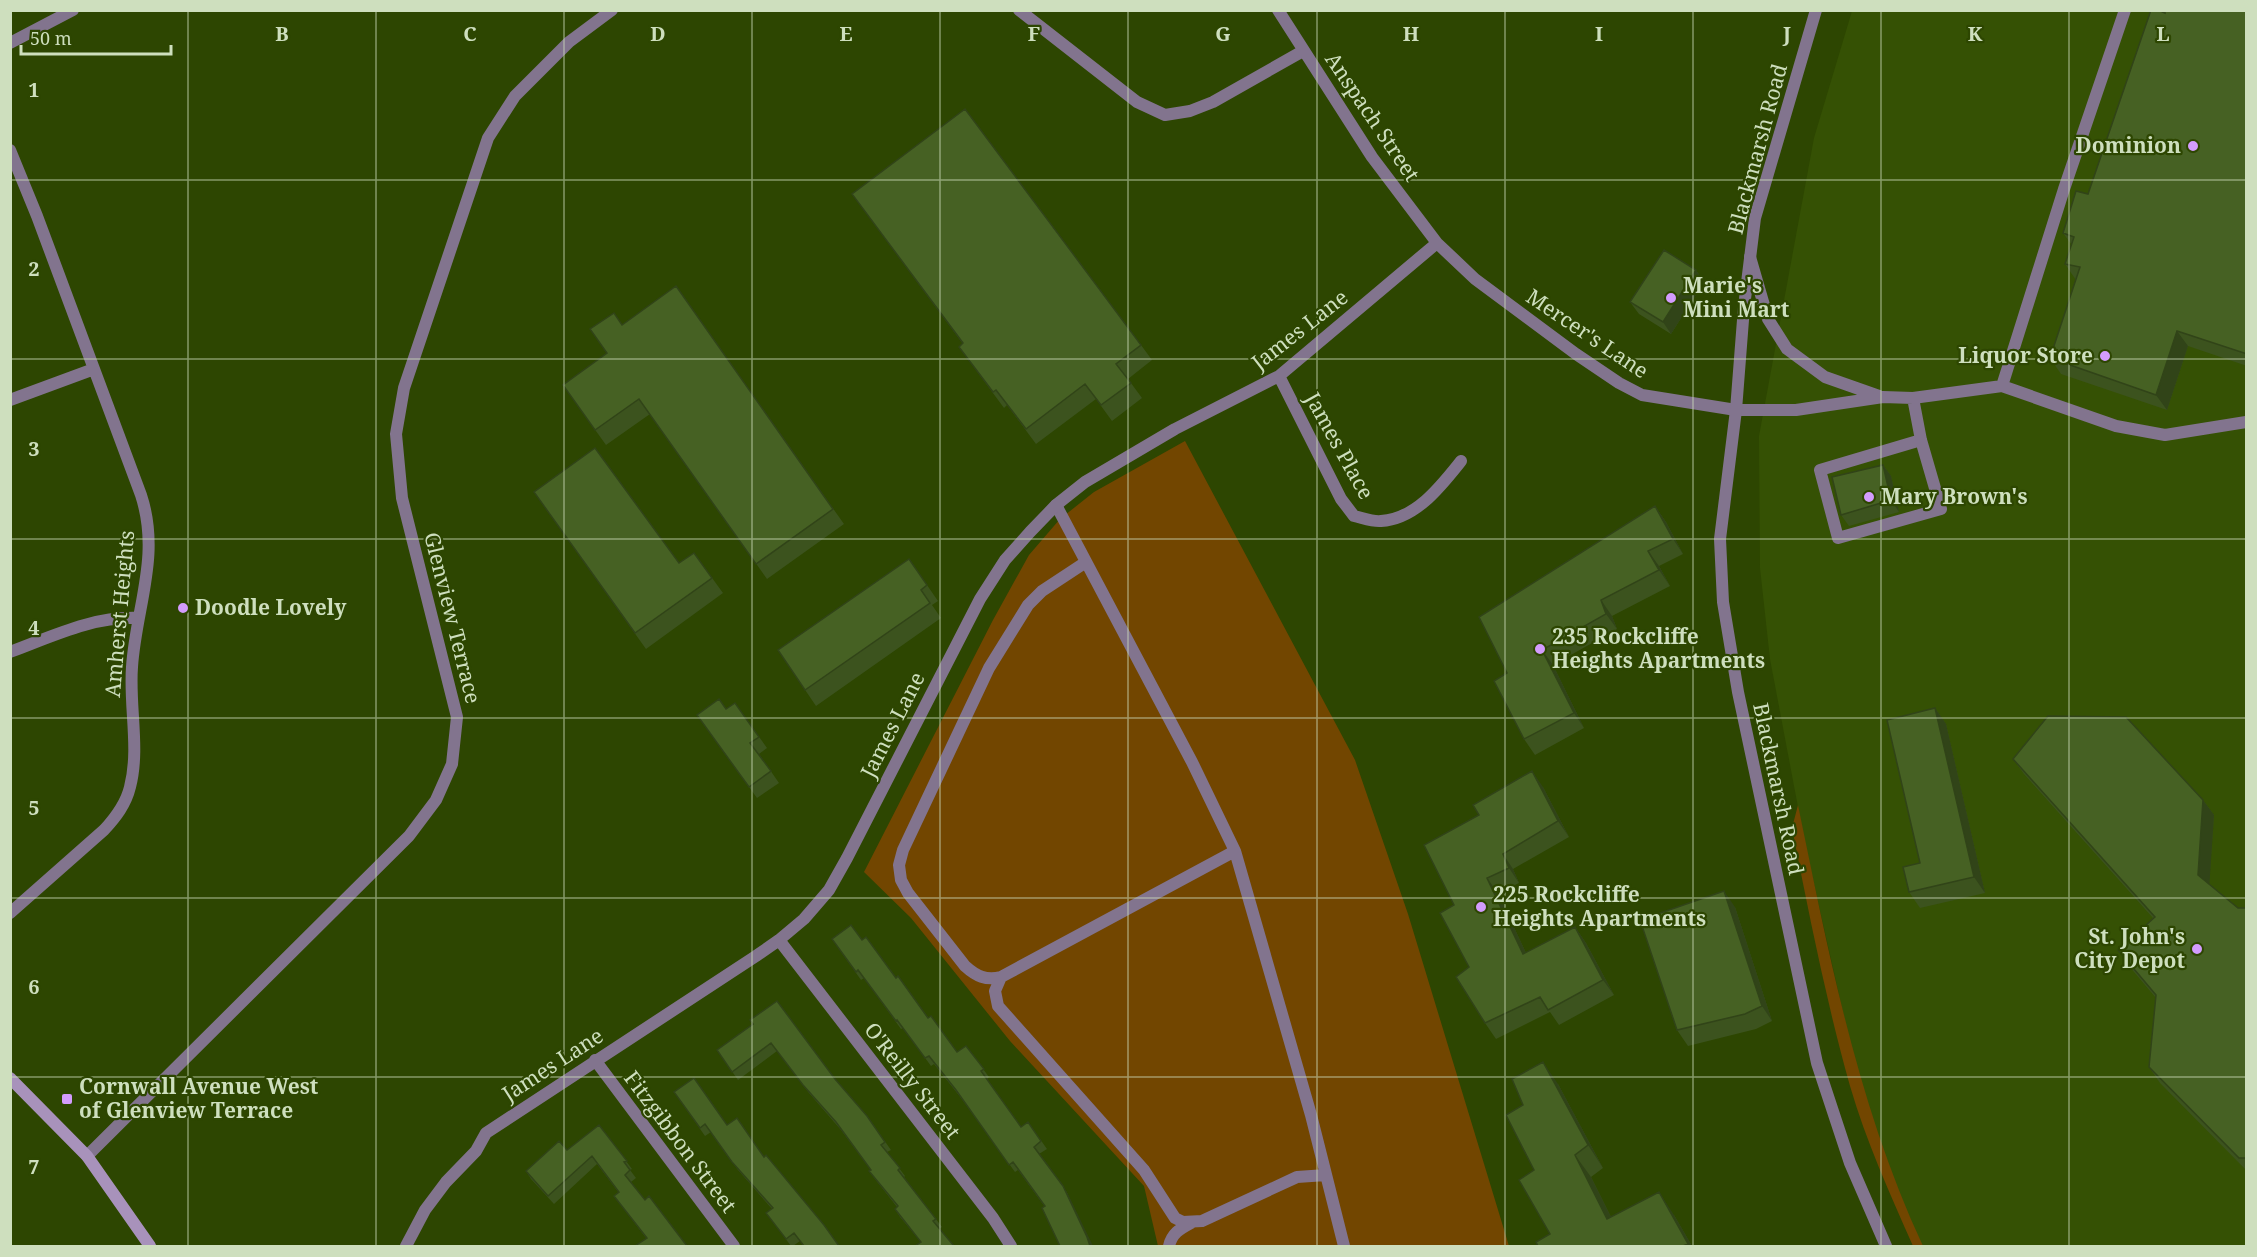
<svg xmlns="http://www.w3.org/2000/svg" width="2257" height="1257" font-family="'Noto Serif',serif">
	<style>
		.built { fill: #355104 }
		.green { fill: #724600 }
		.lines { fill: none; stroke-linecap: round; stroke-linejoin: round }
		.service { stroke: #82748e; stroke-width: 12 }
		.minor { stroke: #82748e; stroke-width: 12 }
		.tertiary { stroke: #82748e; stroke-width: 12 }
		.secondary { stroke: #a892bb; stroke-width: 12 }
		.wall { fill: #3c531e }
		.shaded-wall { fill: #314418 }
		.building { fill: #466123; stroke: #314418; stroke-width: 1.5 }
		.grid { fill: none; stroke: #cedfbe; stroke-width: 1.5; stroke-opacity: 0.55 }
		.poi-dot { fill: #d39cfd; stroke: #2d4601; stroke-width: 2 }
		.labels { text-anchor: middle; stroke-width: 4.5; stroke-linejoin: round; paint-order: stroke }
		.street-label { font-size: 21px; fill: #cedfbe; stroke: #2d4601 }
		.poi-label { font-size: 21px; font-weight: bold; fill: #cedfbe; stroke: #2d4601; text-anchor: start }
		.grid-label { font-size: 20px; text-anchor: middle; font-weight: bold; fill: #cedfbe; stroke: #2d4601; stroke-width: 4.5; stroke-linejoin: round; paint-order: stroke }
	</style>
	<rect width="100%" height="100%" fill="#2d4601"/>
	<!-- built -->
	<path class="built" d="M1852 11H2246V1246H1920L1878 1139 1849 1039 1805 844 1770 659 1760 568 1759 436 1814 138Z"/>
	<!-- green -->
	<path class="green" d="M1185 441 1355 760 1408 914 1509 1246H1158L1144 1186 1010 1041 911 918 864 872 993 620 1029 555 1060 519 1094 492Z
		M1798 805C1829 955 1858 1107 1923 1246H1913C1890 1194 1866 1141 1850 1086 1826 1001 1809 914 1792 828Z"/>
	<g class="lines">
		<!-- service -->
		<path class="service" d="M1750 257 1768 319 1787 349 1825 377 1879 396
			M2002 386 2064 189 2125 10
			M1913 398 1921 440 1941 509 1838 538 1820 470 1921 440
			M1736 410H1796L1883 397 1913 398 2002 386 2116 426 2165 435 2246 422
			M1056 505 1192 762 1235 851 1311 1115 1344 1246
			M1086 562 1042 591 1028 605 989 668 903 850 899 865 901 880 908 893 965 966C976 976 986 981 1001 977L1235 851
			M1001 977 995 991 998 1006 1144 1170 1175 1218 1183 1222 1202 1221 1297 1177 1326 1175
			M1169 1246C1172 1233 1180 1229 1191 1223"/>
		<!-- minor -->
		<path class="minor" d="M1019 10 1137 102 1165 115 1190 111 1213 102 1303 51
			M1278 10 1372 157 1437 243 1475 279 1576 354 1619 383 1642 395 1736 410
			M10 43 73 10
			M10 150 37 216 141 495C161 556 136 607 132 667 129 706 140 749 130 787 126 804 116 817 104 830L10 913
			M1279 376 1341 499 1354 516C1363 518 1373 522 1381 521 1416 519 1441 486 1461 461
			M10 400 94 369
			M10 652C53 636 93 616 139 618
			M779 940 993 1218 1011 1246
			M595 1060 734 1246
			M87 1156 409 836 436 800 452 764 457 717 402 498 396 434 404 388 488 138 515 96 569 42 612 10
			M406 1246 425 1210 446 1182 476 1151 486 1133 756 956 779 940 804 919 829 890 847 858 980 599 1005 560 1030 532 1056 505 1085 482 1175 429 1279 376 1437 243"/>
		<!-- tertiary -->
		<path class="tertiary" d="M1816 10 1755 218 1744 307 1736 410 1720 539 1723 602 1738 692 1817 1063 1850 1163 1886 1246"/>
		<!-- secondary -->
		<path class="secondary" d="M10 1078 87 1156 150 1246"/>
	</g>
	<!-- wall -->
	<path class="wall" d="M2247 10V366L2188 346 2167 410 2061 374 2050 358 2076 280 2065 264 2071 244 2063 233 2088 194 2165 13Z
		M852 194 1141 345 1152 360 1128 379 1142 398 1112 421 1096 399 1036 444 1007 405 1004 408 970 362 959 347 963 344Z
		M1696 270 1704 282 1671 334 1639 314 1630 302Z
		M676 286 844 524 767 579 650 414 606 445 563 385 607 353 622 325Z
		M1883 465 1891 476 1899 512 1849 526 1841 515Z
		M534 492 679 563 694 553 723 593 646 649Z
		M1655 506 1666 522 1683 554 1659 566 1670 586 1612 616 1617 629 1553 665 1584 728 1535 755 1524 739 1507 673Z
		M909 559 938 601 932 605 941 618 816 706 778 650Z
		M735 703 767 748 759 754 779 783 757 798 697 715 726 709Z
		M1935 708 1946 724 1985 893 1920 908 1909 892 1920 863Z
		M2013 759 2203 800 2214 815 2209 884 2238 908H2247V1171L2160 1083 2149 1067 2156 998 2129 966 2118 950 2153 918 2024 774Z
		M1543 787 1569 837 1513 869 1519 883 1498 893 1526 953 1575 927 1586 943 1614 995 1559 1025 1550 1012 1496 1039 1485 1023 1469 967 1454 905Z
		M1735 907 1772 1021 1756 1029 1688 1046 1677 1030Z
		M832 939 862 940 896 978 957 1052 966 1046 989 1077 987 1079 1021 1127 1028 1122 1047 1149 1039 1154 1068 1194 1045 1207 1018 1170 1015 1172 961 1098 934 1064 931 1066 903 1028 901 1029 864 978 861 980Z
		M753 1024 835 1079 867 1116 891 1150 887 1152 905 1176 904 1177 942 1227 921 1242 900 1217 895 1209 897 1207 875 1179 869 1171 871 1170 841 1130 809 1093 777 1051 738 1080 717 1050Z
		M694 1078 800 1241 793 1246H791L766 1213 772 1209 738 1170 711 1132 705 1136 674 1092Z
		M1558 1084 1603 1168 1591 1177 1611 1217 1674 1215 1692 1246H1538L1550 1234 1534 1170Z
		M599 1125 632 1169 630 1170 636 1178 631 1182 646 1238 614 1196 619 1193 597 1164 554 1204 531 1179 526 1171 567 1150Z"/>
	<!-- shaded-wall -->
	<path class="shaded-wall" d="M1696 270 1704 282 1671 334 1663 322Z
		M2177 331 2188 346 2167 410 2156 395Z
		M1883 465 1891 476 1899 512 1891 500Z
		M1655 506 1666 522 1683 554 1673 539Z
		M1648 551 1659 566 1670 586 1659 570Z
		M1601 600 1612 616 1617 629 1606 614Z
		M1542 650 1553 665 1584 728 1574 713Z
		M1935 708 1946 724 1985 893 1974 877Z
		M1532 771 1543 787 1569 837 1558 821Z
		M2203 800 2214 815 2209 890 2198 875Z
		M1503 854 1513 869 1519 883 1509 868Z
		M1487 878 1498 893 1534 970 1523 954Z
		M1724 891 1735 907 1772 1021 1762 1006Z
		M1575 927 1586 943 1614 995 1603 980Z
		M1543 1062 1558 1084 1603 1168 1588 1145Z
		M1575 1155 1591 1177 1623 1241 1607 1219Z
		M1063 1186 1068 1194 1093 1246H1090Z
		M1659 1192 1674 1215 1692 1246H1689L1688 1244Z"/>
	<!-- building -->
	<path class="building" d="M2151 10H2158L2165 13V10H2247V354L2177 331 2156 395 2050 358 2080 267 2065 264 2074 237 2063 233 2076 191 2088 194Z
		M965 109 1141 345 1116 364 1131 383 1101 405 1085 384 1026 429 996 390 993 392 959 347 963 343 852 194Z
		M1664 250 1696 270 1663 322 1630 302Z
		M676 286 833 509 756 564 639 399 595 430 563 385 607 353 590 329 614 313 622 325Z
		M595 448 679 563 694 553 712 578 635 633 534 492Z
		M1883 465 1891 500 1841 515 1832 477Z
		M1655 506 1673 539 1648 551 1659 570 1601 600 1606 614 1542 650 1574 713 1524 739 1494 681 1507 673 1479 617Z
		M909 559 927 585 921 590 930 603 805 690 778 650Z
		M719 699 726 709 735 703 759 737 750 743 771 771 749 787 697 715Z
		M1935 708 1974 877 1909 892 1903 867 1920 863 1887 720Z
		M2048 716 2126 717 2203 800 2198 875 2238 908H2247V1158H2239L2149 1067 2156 995 2118 950 2155 917 2013 759Z
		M1532 771 1558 821 1503 854 1509 868 1487 878 1523 954 1575 927 1603 980 1548 1010 1540 997 1485 1023 1456 977 1469 967 1440 913 1454 905 1424 845 1479 815 1473 805Z
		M1724 891 1762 1006 1745 1014 1677 1030 1640 920Z
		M851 925 862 940 866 937 896 978 898 976 928 1018 931 1016 957 1052 966 1046 984 1069 981 1071 1021 1127 1028 1122 1041 1141 1034 1147 1063 1186 1087 1237 1090 1246H1060L1042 1208 1045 1206 1013 1162 1009 1165 956 1090 929 1056 925 1058 897 1020 896 1021 858 970 856 972 832 939Z
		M777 1001 835 1079 867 1116 885 1142 881 1145 900 1168 898 1170 936 1219 933 1221 954 1246H915L921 1242 895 1209 898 1206 869 1171 871 1170 836 1122 803 1085 771 1043 732 1072 717 1050 753 1024 750 1020Z
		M1543 1062 1588 1145 1575 1155 1607 1219 1659 1192 1688 1244 1683 1246H1538L1536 1242 1550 1234 1519 1180 1534 1170 1506 1115 1523 1105 1512 1079Z
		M694 1078 727 1125 737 1118 764 1157 766 1155 824 1225 839 1246H804L794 1233 786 1239 766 1213 773 1208 732 1162 705 1124 700 1128 674 1092Z
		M599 1125 627 1161 624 1162 630 1170 625 1175 645 1200 649 1196 687 1246H635L647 1238 614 1196 619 1192 592 1156 548 1196 526 1171 559 1141 567 1150Z"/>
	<!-- grid -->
	<path class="grid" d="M188 10V1246M376 10V1246M564 10V1246M752 10V1246M940 10V1246M1128 10V1246M1317 10V1246M1505 10V1246M1693 10V1246M1881 10V1246M2069 10V1246M10 180H2246M10 359H2246M10 539H2246M10 718H2246M10 898H2246M10 1077H2246"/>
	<!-- markers -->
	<g class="poi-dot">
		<circle cx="2193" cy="146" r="6"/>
		<circle cx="1671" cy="298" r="6"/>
		<circle cx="2105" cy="356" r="6"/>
		<circle cx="1869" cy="497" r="6"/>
		<circle cx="183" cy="608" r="6"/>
		<circle cx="1540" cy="649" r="6"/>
		<circle cx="1481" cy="907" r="6"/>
		<circle cx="2197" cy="949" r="6"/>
		<rect x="61" y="1093" width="12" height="12" rx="3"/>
	</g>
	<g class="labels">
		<!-- street labels -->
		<g class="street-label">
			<text transform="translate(1372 117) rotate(56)" y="7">Anspach Street</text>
			<text transform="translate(1758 149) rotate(-75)" y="7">Blackmarsh Road</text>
			<text transform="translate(1300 330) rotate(-38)" y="7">James Lane</text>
			<text transform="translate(1587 334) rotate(34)" y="7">Mercer's Lane</text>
			<text transform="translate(1339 446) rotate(61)" y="7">James Place</text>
			<text transform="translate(120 614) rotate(-85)" y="7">Amherst Heights</text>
			<text transform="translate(452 618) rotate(76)" y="7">Glenview Terrace</text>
			<text transform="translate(893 725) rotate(-63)" y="7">James Lane</text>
			<text transform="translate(1778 789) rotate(78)" y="7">Blackmarsh Road</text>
			<text transform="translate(553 1065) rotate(-33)" y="7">James Lane</text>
			<text transform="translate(912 1081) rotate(52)" y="7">O'Reilly Street</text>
			<text transform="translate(680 1142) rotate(53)" y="7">Fitzgibbon Street</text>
		</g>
		<!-- poi labels -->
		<g class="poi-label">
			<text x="2181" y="153" text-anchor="end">Dominion</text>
			<text x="1683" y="293">Marie's<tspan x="1683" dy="24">Mini Mart</tspan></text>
			<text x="2093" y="363" text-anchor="end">Liquor Store</text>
			<text x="1881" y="504">Mary Brown's</text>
			<text x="195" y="615">Doodle Lovely</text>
			<text x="1552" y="644">235 Rockcliffe<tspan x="1552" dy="24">Heights Apartments</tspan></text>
			<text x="1493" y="902">225 Rockcliffe<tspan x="1493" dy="24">Heights Apartments</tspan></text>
			<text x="2185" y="944" text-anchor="end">St. John's<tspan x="2185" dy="24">City Depot</tspan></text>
			<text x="79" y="1094">Cornwall Avenue West<tspan x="79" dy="24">of Glenview Terrace</tspan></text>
		</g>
	</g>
	<g class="grid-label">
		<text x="282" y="41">B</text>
		<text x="470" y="41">C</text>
		<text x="658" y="41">D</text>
		<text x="846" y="41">E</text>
		<text x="1034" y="41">F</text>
		<text x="1223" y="41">G</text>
		<text x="1411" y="41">H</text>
		<text x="1599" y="41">I</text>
		<text x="1787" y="41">J</text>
		<text x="1975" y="41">K</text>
		<text x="2163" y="41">L</text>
		<text x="34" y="97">1</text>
		<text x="34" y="276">2</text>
		<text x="34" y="456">3</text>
		<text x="34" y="635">4</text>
		<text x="34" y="815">5</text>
		<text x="34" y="994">6</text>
		<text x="34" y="1174">7</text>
	</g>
	<!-- border -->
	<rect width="2257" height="1257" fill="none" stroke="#cedfbe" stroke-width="24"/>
	<!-- scale -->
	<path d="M21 45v9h150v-9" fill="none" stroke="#cedfbe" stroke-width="3"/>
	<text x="30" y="45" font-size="18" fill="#cedfbe" stroke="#2d4601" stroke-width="4.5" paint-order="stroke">50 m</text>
</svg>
